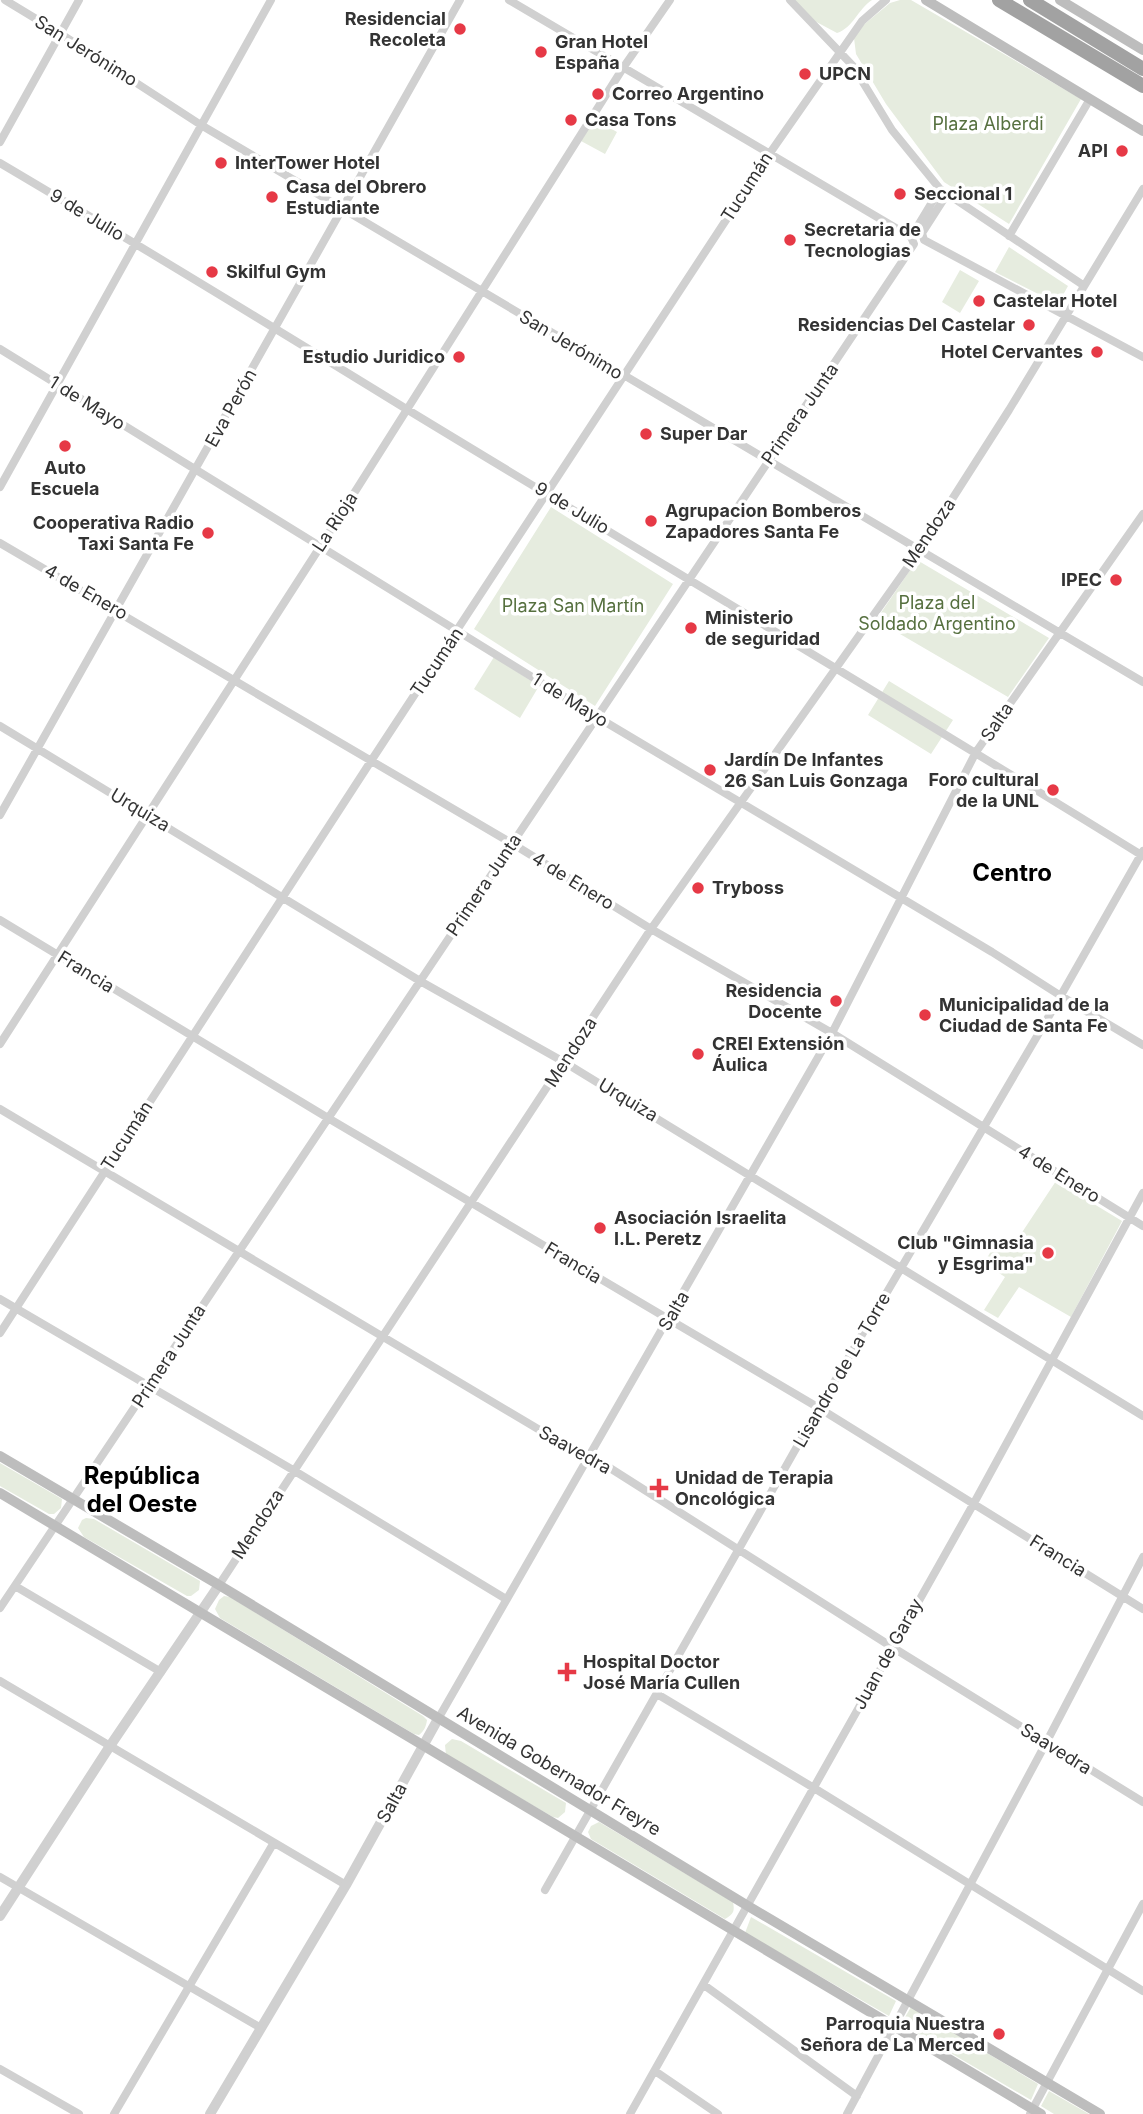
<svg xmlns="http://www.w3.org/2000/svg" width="1143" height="2114" font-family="Inter,sans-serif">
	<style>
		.green { fill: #e6ecdf }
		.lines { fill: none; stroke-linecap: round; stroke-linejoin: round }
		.minor { stroke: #d0d0d0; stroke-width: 8 }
		.tertiary { stroke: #d0d0d0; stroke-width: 10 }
		.secondary { stroke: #bdbdbd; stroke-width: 10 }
		.trunk { stroke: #a2a2a2; stroke-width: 14 }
		.poi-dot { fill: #e63946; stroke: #fff; stroke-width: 2.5 }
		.labels { text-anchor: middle; stroke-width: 7; stroke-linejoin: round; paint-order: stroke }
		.poi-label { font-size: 18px; font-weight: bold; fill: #333; stroke: #fff; text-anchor: start }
		.street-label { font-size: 18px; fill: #333; stroke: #fff }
		.park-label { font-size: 18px; fill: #56703f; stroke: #fff }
		.district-label { font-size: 24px; font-weight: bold; fill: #000; stroke: #fff }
	</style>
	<rect width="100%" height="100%" fill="#fff"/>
	<!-- green -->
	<path class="green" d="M792 0H872C858 9 853 28 837 33L809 18Z
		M900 0H911L1081 99 1009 224 944 182 886 104 856 54 854 38 861 27 890 3Z
		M594 119 617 132 605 154 581 141Z
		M1009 247 1068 286 1058 304 995 272Z
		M960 270 979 281 960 313 942 302Z
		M551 507 673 584 595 706 474 629Z
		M917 560 1049 638 1008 697 876 620Z
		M494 657 539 686 520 718 474 689Z
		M889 681 953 720 931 754 868 715Z
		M1056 1181 1122 1221 1071 1317 1019 1287 998 1318 984 1310 1005 1277 984 1263 1000 1236 1015 1243Z
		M0 1463 62 1499 61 1508 54 1514H49L0 1486Z
		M86 1518 94 1519 200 1581 199 1590 191 1596H187L84 1537 78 1528 82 1520Z
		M224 1596 230 1597 423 1716 427 1720C426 1727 424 1731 419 1735L414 1734 220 1618 215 1609 219 1600Z
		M452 1739 461 1741 566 1803 565 1812 558 1818 553 1817 446 1755 445 1745Z
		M599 1822 733 1902C735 1912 733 1914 725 1919L591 1839 588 1832 591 1826Z
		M751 1917 896 2001 889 2016 745 1933Z
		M911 2007 1038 2084 1031 2100 901 2024Z
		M1049 2091 1089 2114H1054L1041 2106Z"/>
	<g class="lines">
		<!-- minor -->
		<path class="minor" d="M5 0 61 34 201 125 1143 682
			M790 0 853 66 892 130 940 189 1083 285
			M0 142 79 0
			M0 163C137 244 273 327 408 410 653 559 900 705 1143 856
			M947 194 922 233 924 240 1143 357
			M1009 236 1090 99
			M911 237 940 189
			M0 349 597 717 992 952 1061 996 1143 1045
			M0 487 271 0
			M0 543 513 844 651 929 832 1033 1143 1226
			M0 726 420 981 564 1062 1143 1416
			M0 815 460 0
			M0 920 328 1118 819 1408 1143 1609
			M0 1044 320 547 623 68 670 0
			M0 1109 580 1454 591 1456 892 1647 1143 1802
			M0 1299 293 1470 506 1599
			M0 1333 371 761 770 153 862 21 886 0
			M219 1585 651 929 919 551 1009 410 1143 189
			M15 1586 161 1672
			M0 1608 914 244 911 237 509 0
			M0 1681 346 1885
			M657 1694 814 1788 1143 1991
			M438 1719 832 1033 976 752 1143 514
			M0 1877 261 2028
			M545 1890 819 1408 1056 1004 1143 851
			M704 1985 857 2096
			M0 2069 79 2114
			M655 2071 718 2114
			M114 2114 273 1844
			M630 2114 974 1503 1143 1193
			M847 2114 1046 1743 1143 1557
			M1030 2114 1143 1904"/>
		<!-- tertiary -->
		<path class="tertiary" d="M0 1916 110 1746 219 1585
			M210 2114 346 1885 438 1719"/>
		<!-- secondary -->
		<path class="secondary" d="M926 0 1143 131
			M1060 0 1143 50
			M0 1456 219 1585 748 1906 1100 2114
			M0 1493 1041 2114"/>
		<!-- trunk -->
		<path class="trunk" d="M999 0 1143 86
			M1030 0 1143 69"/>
	</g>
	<!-- markers -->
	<g class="poi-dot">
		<circle cx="460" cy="29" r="7"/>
		<circle cx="541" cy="52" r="7"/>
		<circle cx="805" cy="74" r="7"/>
		<circle cx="598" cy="94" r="7"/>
		<circle cx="571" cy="120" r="7"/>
		<circle cx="1122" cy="151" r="7"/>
		<circle cx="221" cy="163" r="7"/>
		<circle cx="900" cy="194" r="7"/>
		<circle cx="272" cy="197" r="7"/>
		<circle cx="790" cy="240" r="7"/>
		<circle cx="212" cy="272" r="7"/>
		<circle cx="979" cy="301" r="7"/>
		<circle cx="1029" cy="325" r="7"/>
		<circle cx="1097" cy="352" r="7"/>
		<circle cx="459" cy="357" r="7"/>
		<circle cx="646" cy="434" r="7"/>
		<circle cx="65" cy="446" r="7"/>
		<circle cx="651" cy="521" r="7"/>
		<circle cx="208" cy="533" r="7"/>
		<circle cx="1116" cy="580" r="7"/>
		<circle cx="691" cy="628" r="7"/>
		<circle cx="710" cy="770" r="7"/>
		<circle cx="1053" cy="790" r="7"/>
		<circle cx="698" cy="888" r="7"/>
		<circle cx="836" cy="1001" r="7"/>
		<circle cx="925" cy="1015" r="7"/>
		<circle cx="698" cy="1054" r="7"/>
		<circle cx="600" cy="1228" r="7"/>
		<circle cx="1048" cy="1253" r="7"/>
		<path d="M655.5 1477.5h7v7h7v7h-7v7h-7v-7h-7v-7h7z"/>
		<path d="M563.5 1661.5h7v7h7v7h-7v7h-7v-7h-7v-7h7z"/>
		<circle cx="999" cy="2034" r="7"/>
	</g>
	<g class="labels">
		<!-- poi labels -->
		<g class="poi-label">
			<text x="446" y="25" text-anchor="end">Residencial<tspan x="446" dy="21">Recoleta</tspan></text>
			<text x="555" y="48">Gran Hotel<tspan x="555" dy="21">España</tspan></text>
			<text x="819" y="80">UPCN</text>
			<text x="612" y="100">Correo Argentino</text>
			<text x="585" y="126">Casa Tons</text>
			<text x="1108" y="157" text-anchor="end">API</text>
			<text x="235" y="169">InterTower Hotel</text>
			<text x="286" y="193">Casa del Obrero<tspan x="286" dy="21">Estudiante</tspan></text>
			<text x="914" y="200">Seccional 1</text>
			<text x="804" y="236">Secretaria de<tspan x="804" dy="21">Tecnologias</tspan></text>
			<text x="226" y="278">Skilful Gym</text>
			<text x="993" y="307">Castelar Hotel</text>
			<text x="1015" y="331" text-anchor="end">Residencias Del Castelar</text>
			<text x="1083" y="358" text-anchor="end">Hotel Cervantes</text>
			<text x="445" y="363" text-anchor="end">Estudio Juridico</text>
			<text x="660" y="440">Super Dar</text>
			<text x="65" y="474" text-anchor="middle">Auto<tspan x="65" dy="21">Escuela</tspan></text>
			<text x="665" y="517">Agrupacion Bomberos<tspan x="665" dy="21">Zapadores Santa Fe</tspan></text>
			<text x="194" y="529" text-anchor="end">Cooperativa Radio<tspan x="194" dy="21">Taxi Santa Fe</tspan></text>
			<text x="1102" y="586" text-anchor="end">IPEC</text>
			<text x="705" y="624">Ministerio<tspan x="705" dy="21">de seguridad</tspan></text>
			<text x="724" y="766">Jardín De Infantes<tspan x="724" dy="21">26 San Luis Gonzaga</tspan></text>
			<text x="1039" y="786" text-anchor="end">Foro cultural<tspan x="1039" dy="21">de la UNL</tspan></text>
			<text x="712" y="894">Tryboss</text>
			<text x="822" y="997" text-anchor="end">Residencia<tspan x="822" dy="21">Docente</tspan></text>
			<text x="939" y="1011">Municipalidad de la<tspan x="939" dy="21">Ciudad de Santa Fe</tspan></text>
			<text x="712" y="1050">CREI Extensión<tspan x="712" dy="21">Áulica</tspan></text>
			<text x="614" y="1224">Asociación Israelita<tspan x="614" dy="21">I.L. Peretz</tspan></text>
			<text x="1034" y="1249" text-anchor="end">Club "Gimnasia<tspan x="1034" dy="21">y Esgrima"</tspan></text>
			<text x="675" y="1484">Unidad de Terapia<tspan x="675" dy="21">Oncológica</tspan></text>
			<text x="583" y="1668">Hospital Doctor<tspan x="583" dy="21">José María Cullen</tspan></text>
			<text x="985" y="2030" text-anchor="end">Parroquia Nuestra<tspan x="985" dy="21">Señora de La Merced</tspan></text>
		</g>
		<!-- street labels -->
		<g class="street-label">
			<text transform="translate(86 51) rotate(32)" y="6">San Jerónimo</text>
			<text transform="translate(747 187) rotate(-57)" y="6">Tucumán</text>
			<text transform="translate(87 215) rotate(31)" y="6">9 de Julio</text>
			<text transform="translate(571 345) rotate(31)" y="6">San Jerónimo</text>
			<text transform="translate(87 403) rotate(32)" y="6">1 de Mayo</text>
			<text transform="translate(231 408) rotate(-61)" y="6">Eva Perón</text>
			<text transform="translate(800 414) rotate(-55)" y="6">Primera Junta</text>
			<text transform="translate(572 508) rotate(31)" y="6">9 de Julio</text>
			<text transform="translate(335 522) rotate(-57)" y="6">La Rioja</text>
			<text transform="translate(929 533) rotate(-56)" y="6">Mendoza</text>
			<text transform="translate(86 592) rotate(30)" y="6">4 de Enero</text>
			<text transform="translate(437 662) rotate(-56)" y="6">Tucumán</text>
			<text transform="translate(570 700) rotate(32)" y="6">1 de Mayo</text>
			<text transform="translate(997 722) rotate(-56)" y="6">Salta</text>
			<text transform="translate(140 810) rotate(31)" y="6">Urquiza</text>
			<text transform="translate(573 881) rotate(32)" y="6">4 de Enero</text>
			<text transform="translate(484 885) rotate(-56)" y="6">Primera Junta</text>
			<text transform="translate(86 972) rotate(32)" y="6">Francia</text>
			<text transform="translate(571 1052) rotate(-57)" y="6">Mendoza</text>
			<text transform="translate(628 1100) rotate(31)" y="6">Urquiza</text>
			<text transform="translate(127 1136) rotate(-57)" y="6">Tucumán</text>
			<text transform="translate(1059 1174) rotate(32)" y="6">4 de Enero</text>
			<text transform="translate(573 1263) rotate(31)" y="6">Francia</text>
			<text transform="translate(674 1311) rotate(-60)" y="6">Salta</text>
			<text transform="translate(169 1356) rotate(-57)" y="6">Primera Junta</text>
			<text transform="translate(842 1370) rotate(-60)" y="6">Lisandro de La Torre</text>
			<text transform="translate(575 1450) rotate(29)" y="6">Saavedra</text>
			<text transform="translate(258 1524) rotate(-57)" y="6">Mendoza</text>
			<text transform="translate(1058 1556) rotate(32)" y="6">Francia</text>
			<text transform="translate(888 1654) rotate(-61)" y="6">Juan de Garay</text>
			<text transform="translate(1056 1749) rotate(32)" y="6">Saavedra</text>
			<text transform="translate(559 1771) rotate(31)" y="6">Avenida Gobernador Freyre</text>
			<text transform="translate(392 1803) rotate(-61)" y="6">Salta</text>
		</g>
		<!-- park labels -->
		<g class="park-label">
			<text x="988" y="130">Plaza Alberdi</text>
			<text x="937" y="609">Plaza del<tspan x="937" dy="21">Soldado Argentino</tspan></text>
			<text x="573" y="612">Plaza San Martín</text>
		</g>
		<!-- district labels -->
		<g class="district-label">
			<text x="1012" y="881">Centro</text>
			<text x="142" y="1484">República<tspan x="142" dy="28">del Oeste</tspan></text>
		</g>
	</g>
</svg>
